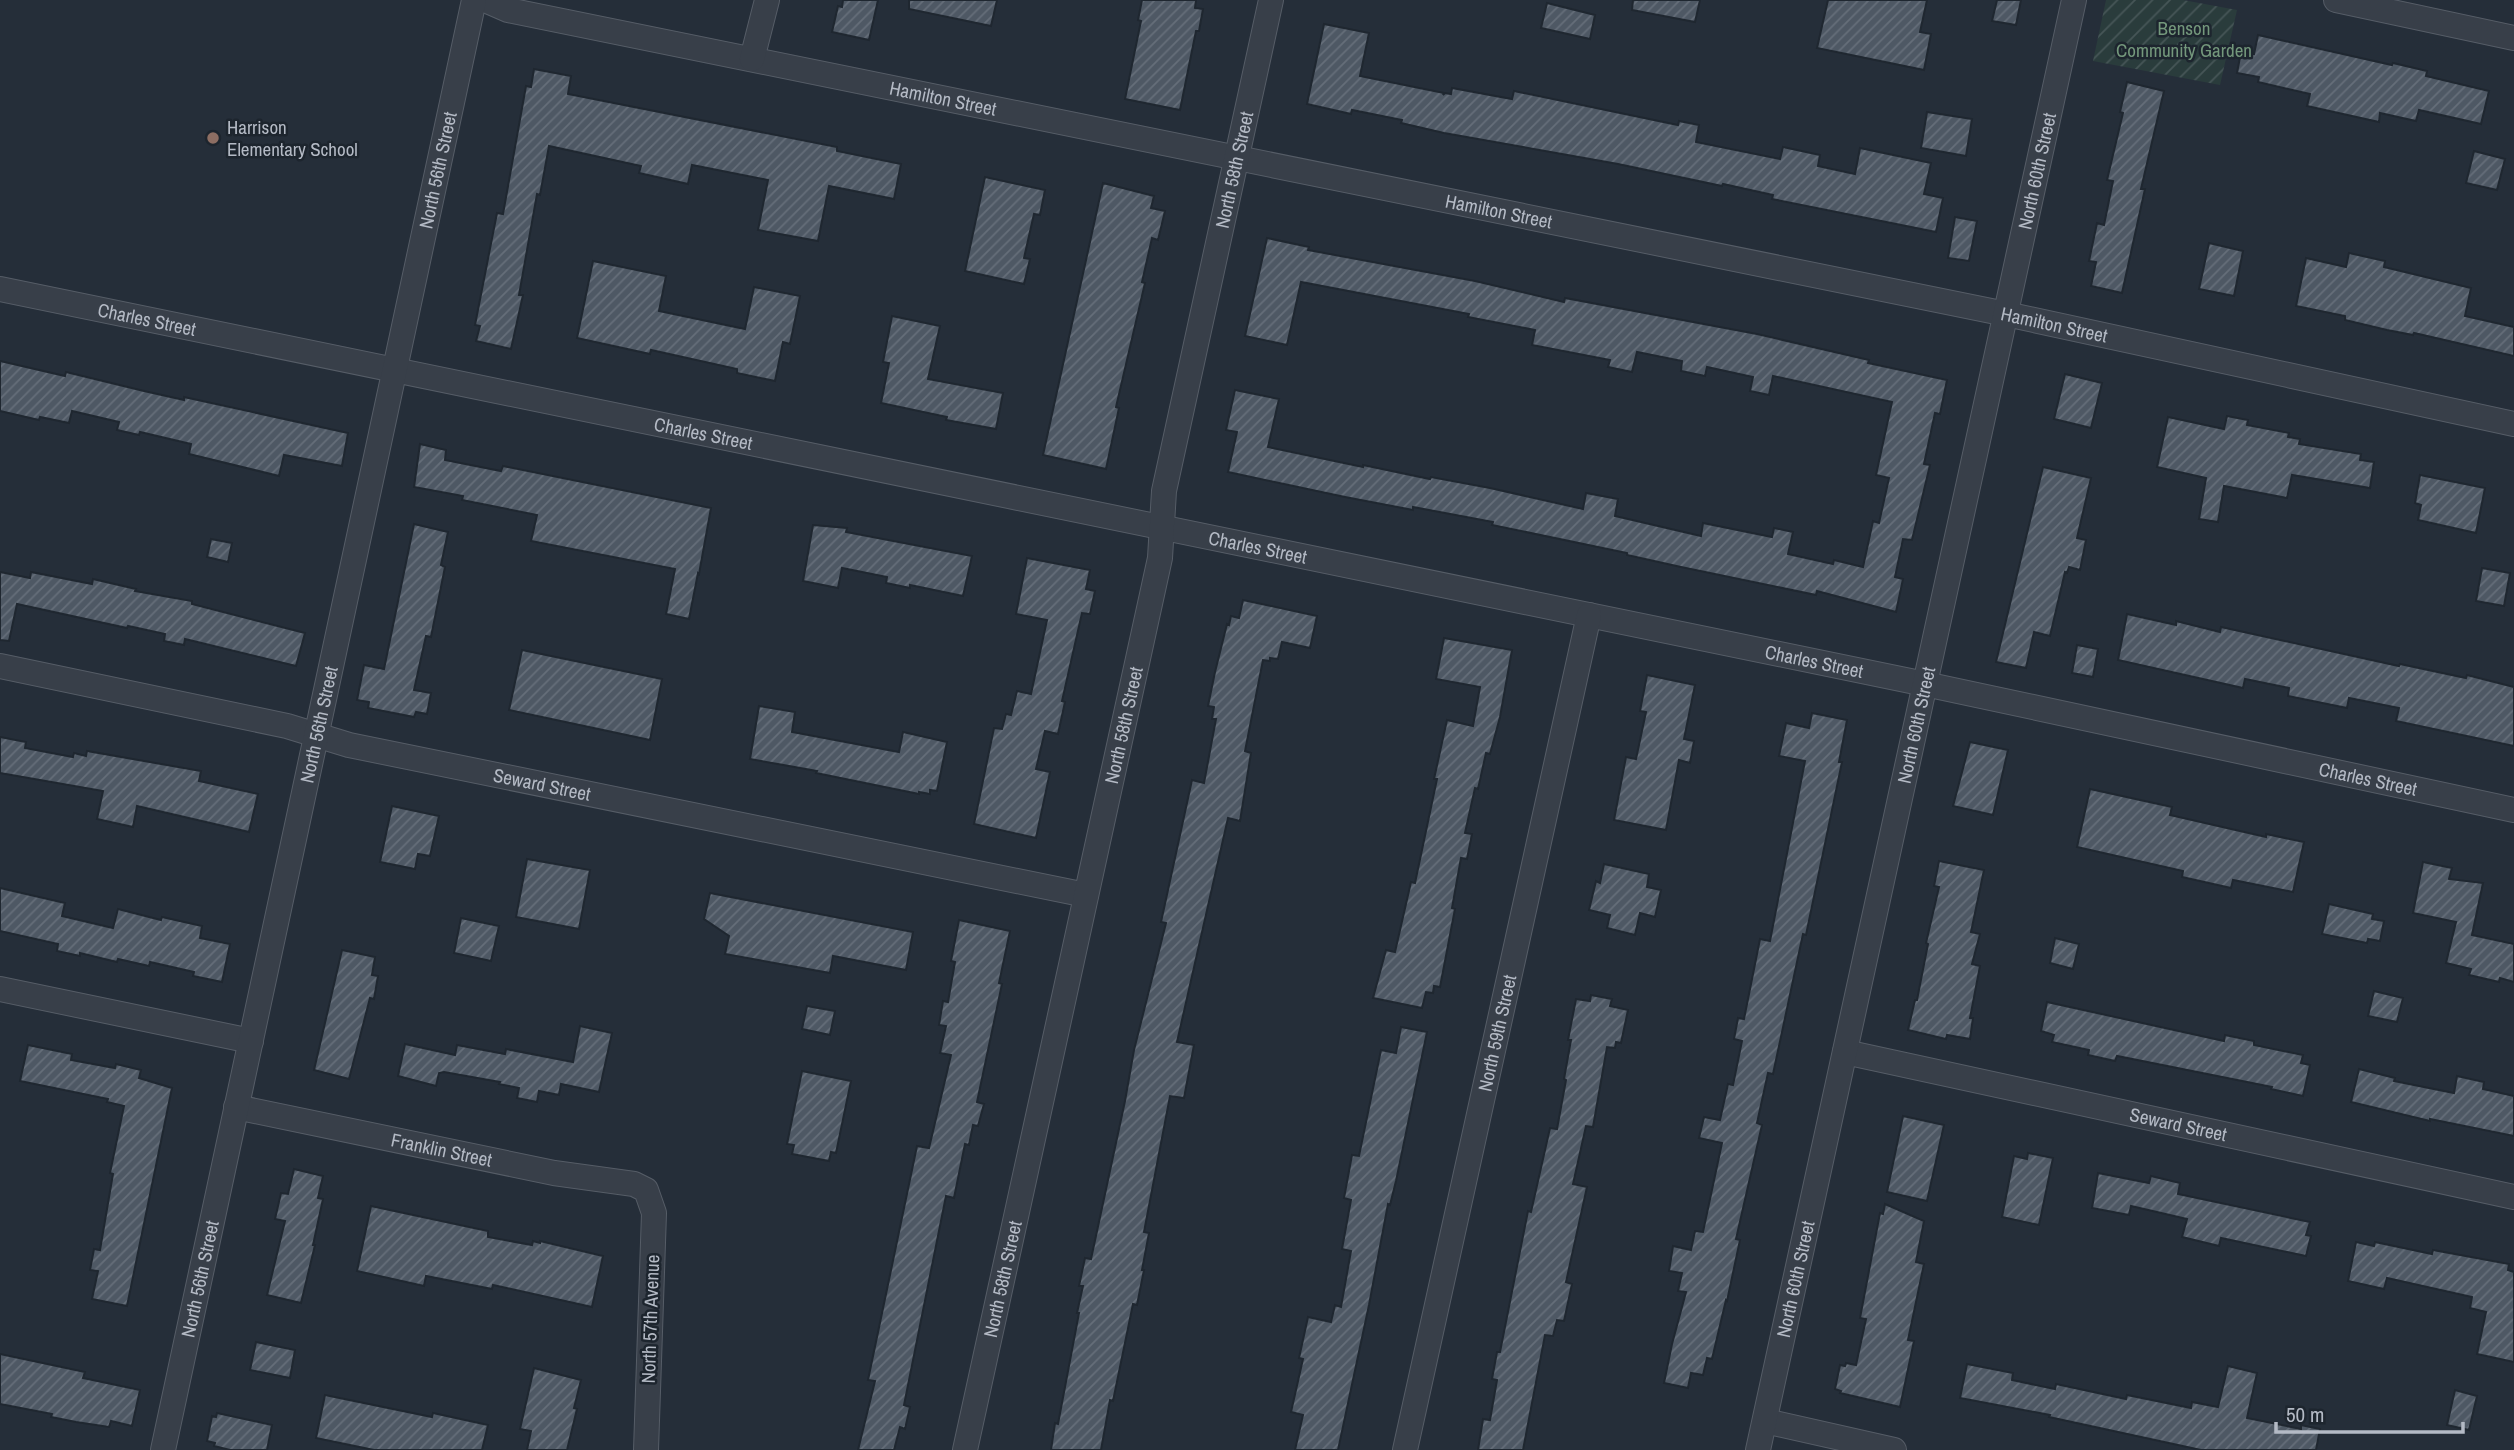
<svg xmlns="http://www.w3.org/2000/svg" width="2514" height="1450" font-family="'Archivo Narrow',sans-serif">
	<style>
		.garden { fill: url(#garden-furrows) }
		.building { fill: url(#building-hatch); stroke: #1f2730; stroke-width: 2 }
		.lines { fill: none; stroke-linecap: round; stroke-linejoin: round }
		.minor-casing { stroke: #565d67; stroke-width: 26 }
		.minor { stroke: #383f49; stroke-width: 24 }
		.education-dot { fill: #8d6e63; stroke: #1d252e; stroke-width: 2.5 }
		.labels { text-anchor: middle; stroke-width: 5; stroke-linejoin: round; paint-order: stroke }
		.park-label { font-size: 19px; fill: #74987c; stroke: #1d252e }
		.street-label { font-size: 19px; fill: #b4bac5; stroke: #1d252e }
		.poi-label { font-size: 19px; fill: #b4bac5; stroke: #1d252e; text-anchor: start }
	</style>
	<defs>
		<pattern id="garden-furrows" width="10" height="10" patternUnits="userSpaceOnUse" patternTransform="scale(1.75)"><rect width="10" height="10" fill="#2a3c3c"/><path d="M-1 1l2-2M0 10L10 0M9 11l2-2" fill="none" stroke="#465657"/></pattern>
		<pattern id="building-hatch" width="6" height="6" patternUnits="userSpaceOnUse" patternTransform="scale(1.75)"><rect width="6" height="6" fill="#4e5864"/><path d="M-1 1l2-2M0 6l6-6M5 7l2-2" fill="none" stroke="#656e79"/></pattern>
	</defs>
	<rect width="100%" height="100%" fill="#252e39"/>
	<!-- garden -->
	<path class="garden" d="M2106 0H2183L2237 10 2220 85 2093 61Z"/>
	<!-- building -->
	<path class="building" d="M843 0H878L869 40 832 32 838 6 842 7Z
		M909 0H997L991 26 909 9Z
		M1142 0H1196L1195 8 1203 9 1199 31H1196L1180 110 1125 99 1141 21 1138 20Z
		M1633 0H1700L1695 22 1632 10Z
		M1828 0H1927L1920 32 1931 34 1924 70 1817 48Z
		M1997 0H2021L2016 25 1992 21Z
		M1547 3 1595 15 1590 39 1541 28Z
		M1324 24 1369 33 1360 76 1444 93 1443 95 1445 93 1451 94 1452 88 1512 99 1514 91 1678 125 1679 121 1699 125 1696 142 1780 159 1783 147 1820 155 1818 166 1855 174 1860 148 1931 163 1924 194 1943 198 1936 232 1772 199 1773 195 1723 184 1722 186 1618 164 1444 133 1401 123 1402 120 1352 110 1351 114 1307 104Z
		M2258 35 2392 65 2393 63 2427 71 2426 76 2489 91 2481 124 2419 110 2416 121 2380 113 2379 122 2307 106 2310 94 2258 82 2259 77 2237 73 2241 52 2254 54Z
		M534 69 571 76 568 94 837 147V151L901 164 894 199 829 186 818 241 758 230 768 180 692 165 688 184 639 173 641 166 549 146 540 195 537 194 519 295H523L511 349 476 341 480 326 475 325 497 213 503 214 526 86 531 87Z
		M2127 82 2164 91 2141 189H2145L2122 293 2091 286 2096 262 2089 261 2097 223 2104 225 2113 181 2107 180 2123 113 2120 112Z
		M1927 112 1972 119 1966 156 1921 148Z
		M2474 151 2505 159 2497 190 2466 183Z
		M985 177 1045 190 1040 215 1034 214 1024 258 1030 259 1024 284 965 271Z
		M1103 183 1154 196 1151 208 1165 211 1158 240 1152 238 1142 282 1145 283 1116 407 1119 408 1106 469 1043 455Z
		M1955 217 1977 221 1969 261 1948 258Z
		M1267 238 1309 247 1308 250 1475 281 1564 302 1565 298 1757 334 1869 360 1868 363 1947 380 1940 414 1935 413 1924 464 1930 465 1912 540 1903 539 1895 577 1903 579 1896 612 1817 591 1816 595 1681 567 1627 555V553L1492 525 1493 522 1413 507V510L1345 497 1228 472 1237 432 1226 430 1235 390 1279 399 1268 447 1363 467V465L1430 479 1431 477 1490 488 1583 509 1586 493 1618 499 1615 516 1701 536 1703 523 1772 537 1774 528 1793 532 1788 554 1833 564 1834 560 1863 567 1873 521 1879 523 1889 478 1876 475 1892 402 1773 376 1769 395 1750 391 1753 377 1707 367 1705 376 1681 371 1682 361 1637 352 1632 372 1608 367 1610 360 1532 345 1535 330 1468 317 1469 314 1301 282 1287 345 1245 336Z
		M2209 243 2243 251 2234 296 2199 289Z
		M2349 253 2385 261 2384 267 2471 288 2465 316 2514 327V356L2414 333 2413 335 2387 330 2345 320V316L2296 306 2306 258 2346 267Z
		M593 261 666 276 659 311 745 329 754 287 800 296 790 344 783 342 775 381 737 373V369L651 350 650 354 577 338Z
		M892 316 940 326 928 379 1003 393 996 429 946 420 947 417 881 403 889 363 883 362Z
		M0 361 65 376 66 372 144 391 184 400V397L348 433 342 466 284 455 279 476 189 454 191 444 140 432 139 435 117 430 119 422 72 411 69 423 40 417 39 420 0 411Z
		M2065 374 2102 383 2091 428 2054 419Z
		M2227 416 2248 420 2247 425 2289 433 2288 437 2300 439 2299 444 2361 454 2360 460 2374 462 2370 488 2292 475 2287 498 2224 486 2218 522 2199 519 2206 478 2157 467 2168 417 2224 429Z
		M420 444 446 450 445 460 501 471 503 466 711 508 699 574 698 573 689 619 666 614 675 569 531 541 537 515 462 500 463 496 414 487Z
		M2043 467 2091 478 2077 538 2086 540 2080 570 2069 567 2067 573 2065 572 2050 636 2034 632 2026 668 1996 662Z
		M2420 475 2485 488 2476 533 2418 520 2421 505 2415 503Z
		M414 524 448 532 441 565 445 567 431 637 426 636 414 690 431 693 427 714 416 712 414 717 368 708 369 702 357 700 364 665 384 669Z
		M813 525 847 528 846 532 972 556 963 596 910 585V588L886 583 887 577 842 568 838 588 803 581Z
		M211 539 232 543 228 562 207 557Z
		M1027 558 1090 570 1086 589 1095 591 1090 614 1082 613 1062 701 1065 702 1058 734 1045 731 1036 769 1050 772 1036 838 974 824 994 728 1002 729 1006 714 1011 715 1017 691 1031 694 1047 620 1016 614Z
		M2482 568 2510 573 2504 606 2476 601Z
		M0 572 30 578 31 572 92 584 93 579 136 589 135 591 192 601V604L305 633 296 666 185 639 184 645 164 641 165 634 128 626 127 628 17 604 9 641 0 640Z
		M1243 600 1317 616 1310 648 1282 642 1278 659 1270 658V661L1263 660 1245 751 1251 753 1240 821 1228 818 1177 1042 1194 1045 1184 1098 1170 1096 1144 1232 1149 1233 1142 1270H1144L1137 1305 1133 1304 1113 1401 1110 1400 1101 1450H1051L1055 1423 1058 1424 1079 1313H1077L1083 1286H1079L1085 1258 1091 1259 1125 1101 1134 1050 1166 923 1161 922 1192 780 1204 783 1216 719H1212L1214 707 1208 706 1215 672 1227 624 1229 625 1231 616 1239 618Z
		M2127 614 2176 625V621L2220 632 2221 627 2399 666 2400 664 2466 678 2467 675 2514 687V746L2396 721 2399 708 2349 698 2347 708 2288 696 2289 688 2245 679 2243 688 2118 660Z
		M1444 638 1512 650 1500 717 1490 754 1486 753 1478 789 1475 788 1465 833 1472 834 1467 859 1461 858 1452 908 1455 909 1440 987 1434 986 1433 993 1426 992 1422 1008 1373 998 1386 950 1395 952 1411 882 1415 883 1437 779H1434L1447 720 1473 726 1480 687 1436 679Z
		M2077 645 2098 649 2093 677 2072 673Z
		M522 650 662 679 650 740 509 710Z
		M1647 675 1695 685 1684 739 1694 741 1690 763 1679 760 1666 830 1614 820 1626 757 1636 759 1646 712 1640 711Z
		M759 706 795 712 792 732 899 752 903 732 947 742 937 791 930 790V794L919 792V794L816 773 817 771 750 759Z
		M1812 713 1847 720 1839 762H1842L1806 935 1803 934 1773 1074 1768 1073 1757 1123 1762 1125 1736 1239 1740 1240 1727 1301 1726 1300 1712 1359 1707 1358 1703 1375 1691 1373 1688 1388 1664 1383 1672 1344 1686 1292 1678 1291 1682 1273 1669 1271 1673 1246 1691 1250 1695 1231 1703 1232 1722 1143 1699 1138 1704 1117 1720 1120 1728 1084 1733 1085 1742 1041 1734 1039 1738 1018 1744 1019 1760 939 1770 941 1805 761 1779 756 1786 723 1809 728Z
		M0 737 26 742 25 748 73 757 74 753 86 756 87 751 201 771 199 781 258 794 249 832 137 806 133 827 97 819 103 791 0 773Z
		M1970 742 2008 750 1993 815 1953 806Z
		M2090 789 2172 807 2170 815 2266 837V834L2304 842 2293 892 2233 880 2231 888 2182 877 2183 871 2077 847Z
		M392 806 439 816 430 856 418 854 415 869 380 862Z
		M527 859 590 870 579 929 516 917Z
		M1939 861 1984 870 1971 932 1980 934 1972 964 1980 966 1970 1018H1973L1970 1039 1947 1035 1946 1039 1908 1030 1915 1000H1917L1928 944 1926 943 1939 887 1934 886Z
		M2423 862 2452 868 2449 879 2483 883 2472 935 2514 944V982L2500 978 2499 982 2469 975 2471 969 2446 963 2456 922 2413 913Z
		M1604 864 1649 874 1647 887 1661 890 1655 917 1640 913 1635 935 1607 928 1610 915 1589 910 1596 881 1600 883Z
		M0 888 65 903 62 916 113 928 118 909 161 920 162 917 202 926 200 938 230 944 222 982 193 976 194 972 150 962 149 966 118 959 117 962 80 953V956L57 951 58 944 0 931Z
		M710 893 913 932 906 970 833 956 830 973 725 954 729 936 704 919Z
		M2329 904 2373 914 2372 919 2384 921 2380 941 2368 939 2367 943 2322 934Z
		M461 918 499 926 491 961 454 953Z
		M959 920 1010 931 999 983 1002 984 977 1102 984 1104 978 1126 973 1125 969 1145 965 1144 954 1198 946 1196 904 1405 910 1407 905 1429 900 1427 894 1450H858L875 1381 868 1380 917 1146 929 1148 951 1055 940 1053 946 1026 939 1025 943 1001 948 1002 955 962 951 961Z
		M2055 938 2079 944 2073 969 2050 963Z
		M342 950 375 957 372 975 378 976 374 999 370 998 349 1079 314 1070Z
		M2374 991 2403 998 2397 1022 2368 1016Z
		M1591 995 1612 999 1610 1006 1628 1010 1621 1043 1616 1042 1615 1048 1607 1047 1593 1127 1586 1126 1573 1184 1587 1187 1566 1282 1572 1284 1564 1321 1557 1320 1553 1336 1545 1335 1523 1450H1478L1483 1419 1490 1420 1497 1380 1492 1379 1497 1352H1500L1528 1211 1531 1212 1550 1128 1557 1129 1566 1080 1564 1079 1571 1040H1568L1576 999 1590 1001Z
		M2047 1002 2224 1041 2225 1035 2254 1041V1045L2303 1055 2301 1063 2310 1065 2303 1096 2271 1089 2272 1087 2117 1056 2115 1061 2088 1055 2089 1050 2052 1042 2054 1035 2041 1031Z
		M807 1006 835 1011 830 1035 802 1029Z
		M580 1026 612 1033 599 1092 561 1084 559 1095 539 1091 537 1102 517 1098 519 1088 499 1084 500 1082 444 1072 439 1073 436 1086 398 1076 405 1044 455 1055 457 1045 505 1054 506 1049 573 1062Z
		M1401 1027 1427 1032 1396 1181 1390 1205 1388 1204 1369 1305 1338 1450H1295L1303 1415 1291 1412 1303 1359 1299 1358 1308 1317 1331 1322 1335 1305 1341 1307 1351 1251 1342 1249 1351 1200 1344 1198 1352 1155 1359 1156 1381 1050 1396 1053Z
		M28 1045 72 1054 71 1060 115 1068 116 1064 141 1070 139 1078 172 1088 127 1306 92 1299 98 1271 90 1270 94 1249 100 1250 113 1174 110 1173 124 1106 107 1102 108 1099 20 1081Z
		M2359 1069 2395 1078 2394 1081 2454 1093 2457 1076 2484 1082 2483 1089 2514 1096V1136L2430 1119V1121L2351 1102Z
		M802 1071 851 1081 836 1153 831 1152 829 1161 792 1154 794 1145 787 1144Z
		M1903 1116 1944 1125 1927 1201 1887 1192Z
		M2028 1153 2053 1158 2039 1225 2002 1217 2014 1156 2027 1159Z
		M294 1169 323 1176 318 1198 323 1199 313 1245H315L301 1303 267 1295 285 1221 275 1219 281 1193 288 1194Z
		M2098 1173 2149 1183 2151 1176 2180 1183 2178 1194 2310 1222 2306 1235 2311 1236 2306 1256 2221 1238 2219 1246 2182 1237 2187 1219 2131 1206 2129 1215 2092 1208Z
		M1885 1204 1924 1221 1916 1262 1924 1264 1908 1340 1914 1341 1900 1407 1840 1393 1841 1391 1835 1389 1840 1365 1845 1366 1846 1363 1856 1365 1866 1319 1860 1318 1880 1213 1883 1214Z
		M371 1206 488 1231V1237L532 1245 533 1241 540 1243V1241L603 1256 592 1307 493 1285 492 1289 426 1276 424 1286 357 1271Z
		M2356 1242 2374 1246 2375 1242 2432 1254 2433 1250 2509 1264 2508 1270 2514 1272V1362L2477 1354 2486 1312 2470 1308 2472 1297 2387 1278 2384 1289 2348 1281Z
		M256 1342 295 1350 290 1378 250 1370Z
		M0 1354 85 1372 83 1378 140 1390 132 1426 111 1421 109 1427 76 1422 51 1417 52 1414 0 1404Z
		M1967 1364 2013 1373 2012 1380 2055 1389 2056 1384 2126 1399 2127 1395 2191 1408 2192 1402 2218 1407 2228 1366 2257 1373 2247 1418 2301 1429V1425L2320 1429 2316 1450H2201L2049 1417 2050 1415 1960 1398Z
		M534 1368 581 1380 574 1408 577 1409 567 1450H527L531 1431 520 1429Z
		M2455 1390 2477 1396 2469 1430 2447 1425Z
		M325 1395 432 1417 433 1413 488 1425 482 1450H374L316 1438Z
		M217 1413 272 1425 267 1450H230L214 1446 215 1443 207 1441 212 1416 216 1417Z"/>
	<g class="lines">
		<defs>
			<g id="minor">
				<path id="s1" d="M485 0 508 10 2006 314 2514 424"/>
				<path d="M2336 0 2514 38"/>
				<path d="M752 59 767 0"/>
				<path id="s2" d="M0 289 1925 684 2514 810"/>
				<path id="s3" d="M0 666 287 726 349 745 1086 895"/>
				<path d="M0 989 251 1041"/>
				<path id="s4" d="M1845 1052 2514 1197"/>
				<path id="s5" d="M236 1107 554 1173 634 1184 646 1190 654 1213 646 1450"/>
				<path d="M1765 1421 1894 1450"/>
				<path id="s6" d="M163 1450 474 0"/>
				<path id="s7" d="M965 1450 1160 558 1164 491 1271 0"/>
				<path id="s8" d="M1405 1450 1589 615"/>
				<path id="s9" d="M1758 1450 2074 0"/>
			</g>
		</defs>
		<!-- minor casing -->
		<use href="#minor" class="minor-casing"/>
		<!-- minor -->
		<use href="#minor" class="minor"/>
	</g>
	<!-- markers -->
	<circle class="education-dot" cx="213" cy="138" r="7"/>
	<g class="labels">
		<!-- park labels -->
		<g class="park-label">
			<text x="2184" y="35">Benson<tspan x="2184" dy="22">Community Garden</tspan></text>
		</g>
		<!-- street labels -->
		<g class="street-label">
			<text dy="7" stroke="none"><textPath href="#s1" startOffset="469">Hamilton Street</textPath></text>
			<text dy="7" stroke="none"><textPath href="#s7" startOffset="1309">North 58th Street</textPath></text>
			<text dy="7" stroke="none"><textPath href="#s6" startOffset="1309">North 56th Street</textPath></text>
			<text dy="7" stroke="none"><textPath href="#s9" startOffset="1309">North 60th Street</textPath></text>
			<text dy="7" stroke="none"><textPath href="#s1" startOffset="1036">Hamilton Street</textPath></text>
			<text dy="7" stroke="none"><textPath href="#s2" startOffset="150">Charles Street</textPath></text>
			<text dy="7" stroke="none"><textPath href="#s1" startOffset="1603">Hamilton Street</textPath></text>
			<text dy="7" stroke="none"><textPath href="#s2" startOffset="718">Charles Street</textPath></text>
			<text dy="7" stroke="none"><textPath href="#s2" startOffset="1284">Charles Street</textPath></text>
			<text dy="7" stroke="none"><textPath href="#s2" startOffset="1852">Charles Street</textPath></text>
			<text dy="7" stroke="none"><textPath href="#s6" startOffset="742">North 56th Street</textPath></text>
			<text dy="7" stroke="none"><textPath href="#s9" startOffset="742">North 60th Street</textPath></text>
			<text dy="7" stroke="none"><textPath href="#s7" startOffset="742">North 58th Street</textPath></text>
			<text dy="7" stroke="none"><textPath href="#s2" startOffset="2418">Charles Street</textPath></text>
			<text dy="7" stroke="none"><textPath href="#s3" startOffset="555">Seward Street</textPath></text>
			<text dy="7" stroke="none"><textPath href="#s8" startOffset="427">North 59th Street</textPath></text>
			<text dy="7" stroke="none"><textPath href="#s4" startOffset="341">Seward Street</textPath></text>
			<text dy="7" stroke="none"><textPath href="#s5" startOffset="210">Franklin Street</textPath></text>
			<text dy="7" stroke="none"><textPath href="#s6" startOffset="175">North 56th Street</textPath></text>
			<text dy="7" stroke="none"><textPath href="#s9" startOffset="175">North 60th Street</textPath></text>
			<text dy="7" stroke="none"><textPath href="#s7" startOffset="175">North 58th Street</textPath></text>
			<text transform="translate(650 1319) rotate(-88)" y="7">North 57th Avenue</text>
		</g>
		<!-- poi labels -->
		<g class="poi-label">
			<text x="227" y="134">Harrison<tspan x="227" dy="22">Elementary School</tspan></text>
		</g>
	</g>
	<!-- scale -->
	<path d="M2276 1422v10h187v-10" fill="none" stroke="#b4bac5" stroke-width="3.5"/>
	<text x="2286" y="1422" font-size="21" fill="#b4bac5" stroke="#1d252e" stroke-width="5" paint-order="stroke">50 m</text>
</svg>
